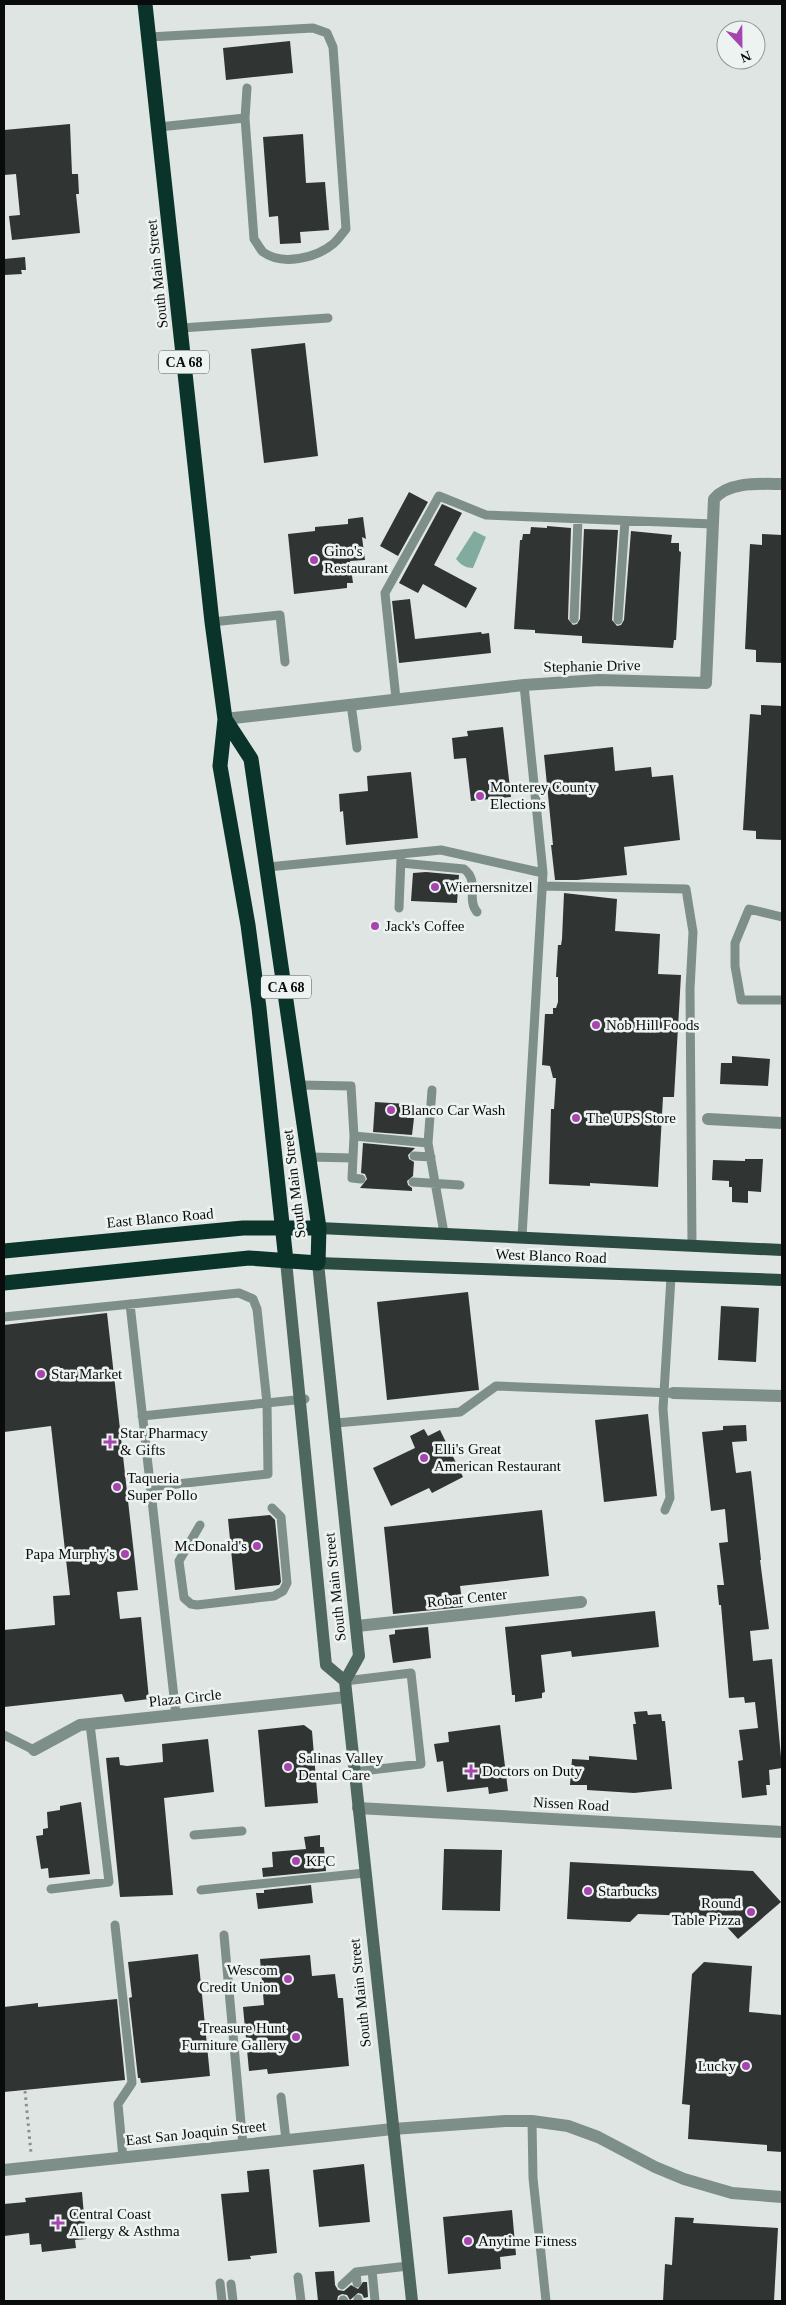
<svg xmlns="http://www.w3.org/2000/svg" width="786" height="2305" font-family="Georgia,serif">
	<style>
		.water { fill: #82ab9f }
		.building { fill: #303534 }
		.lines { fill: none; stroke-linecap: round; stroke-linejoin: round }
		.path { stroke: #8a8e8d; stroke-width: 3; stroke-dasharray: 2.5 4; stroke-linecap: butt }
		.lane { stroke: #7e8f8a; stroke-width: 9 }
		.street { stroke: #7e8f8a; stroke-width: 12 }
		.secondary { stroke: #4e675f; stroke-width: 12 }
		.primary { stroke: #2b4b42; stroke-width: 12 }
		.highway { stroke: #0a3329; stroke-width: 15 }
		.poi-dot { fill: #a546af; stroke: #edf3f1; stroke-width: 2 }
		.labels { text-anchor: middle; stroke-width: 5; stroke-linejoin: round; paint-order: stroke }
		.shield { fill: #edf3f1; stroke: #4e5151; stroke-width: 1 }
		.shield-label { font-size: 14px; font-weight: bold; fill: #0a0c0c }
		.street-label { font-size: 15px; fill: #0a0c0c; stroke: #edf3f1 }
		.poi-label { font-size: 15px; fill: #0a0c0c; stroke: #edf3f1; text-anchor: start }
	</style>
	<rect width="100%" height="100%" fill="#dfe5e3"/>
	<!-- water -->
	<path class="water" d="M474 531 486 537 473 568C466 568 461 565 456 559Z"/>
	<!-- building -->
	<path class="building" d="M290 41 293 73 226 80 223 48Z
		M70 124 72 174H78L79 194H76L80 233 12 240 9 216 20 215 16 174 4 175V130Z
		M303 134 306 183 325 182 329 230 300 232 301 243 280 244 278 216 269 217 263 137Z
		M25 257 26 270H21L22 274 4 275V259Z
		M305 343 318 456 264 463 251 349Z
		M409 492 428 502 398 556 380 546Z
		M442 504 462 513 434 565 477 588 466 608 423 584 418 593 399 583Z
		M363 517 366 539 362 537 365 560 350 561 353 583H347V588L294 594 288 534 315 531V527L348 524V519Z
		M547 526 571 528 568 619 573 625 577 624 580 619 584 529 618 530 612 620 617 626 621 625 624 620 631 531 672 535 671 543H679V551L681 552 676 640H674L673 648 582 643V636L535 633V630L514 629 520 540H522L523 534H530L531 527 547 528Z
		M762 534 782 535V663L756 662V650L745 649 750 544 762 545Z
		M410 599 415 639 481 632 482 634 489 633 491 653 399 663 392 601Z
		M761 705 782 706V840L756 839V831L743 830 750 714 761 715Z
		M503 727 511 797 471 801 466 758 454 759 452 738 468 736 467 731Z
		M613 747 615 771 651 767 652 777 673 775 680 840 624 847 627 875 577 880H555L551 845H553L544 755Z
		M411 772 418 838 346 845 343 811 340 812 339 794 368 791 367 776Z
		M426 872 459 875 457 903 411 901 413 873Z
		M564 893 617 899 615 931 660 934 658 974 681 975 674 1097H663L658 1187 590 1183V1186L549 1184 551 1109H554L556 1078H553L550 1066 542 1065 545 1014H553V1008H556L558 1002V977H556L558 945H561L562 939Z
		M732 1056 770 1059 768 1086 720 1084 721 1063H732Z
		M375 1102 407 1104V1118H414L412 1135 373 1132Z
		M363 1143 415 1148 408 1155 409 1159 414 1162 413 1176 407 1181 408 1185 412 1188V1191L360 1188 367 1179 365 1174 361 1173Z
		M745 1159H763L761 1192 748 1191V1203L732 1202V1187H729V1181L712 1180 713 1160 745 1161Z
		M468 1292 479 1390 387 1400 377 1302Z
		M721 1306 759 1308 756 1362 718 1360Z
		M107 1313 138 1590 117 1592 120 1619 141 1617 149 1699 125 1702 122 1694 4 1707V1630L55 1625 53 1596 70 1595 51 1426 4 1432V1325Z
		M648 1414 657 1496 604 1502 595 1420Z
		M746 1425 747 1441 732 1442 736 1473 751 1471 761 1560H760L769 1629 750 1631 753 1661 772 1659 782 1768 769 1770 770 1785H766L767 1795 742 1798 738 1761 743 1760 739 1730 758 1728 755 1702 745 1703 744 1697 729 1698 721 1605H719L717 1585H724L719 1543 728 1542 725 1509 711 1511 702 1432 723 1430V1426Z
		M424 1429 428 1436 440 1430 463 1477 432 1493 429 1488 391 1506 373 1468 415 1448 410 1436Z
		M542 1510 549 1576 460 1586 463 1607 393 1614 384 1527Z
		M270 1515 275 1520 281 1582 279 1585 235 1590 228 1519Z
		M655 1611 659 1647 572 1657 571 1651 541 1655 545 1692 542 1693V1698L515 1702V1695H512L505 1627Z
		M428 1627 431 1658 393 1663 389 1635 395 1634V1630Z
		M647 1711 648 1715 661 1714 662 1721H665L672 1789 634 1793 587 1790V1785H570L572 1759 589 1760V1756L637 1760 633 1724H636L634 1712Z
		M304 1725 312 1731 318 1803 265 1807 258 1730Z
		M500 1725 508 1791 489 1794 488 1787 447 1792 443 1761 437 1762 434 1744 449 1742 448 1732Z
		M208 1739 214 1792 164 1798 173 1895 120 1897 106 1758 119 1757 120 1765 127 1766 163 1762 162 1744Z
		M81 1802 90 1874 49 1878 48 1868 41 1869 36 1836 43 1835V1829L48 1828 47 1812 60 1810V1806Z
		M320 1835V1847H324L326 1871 263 1877 262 1868 273 1867 272 1852 306 1849 304 1837Z
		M444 1849 502 1850 500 1911 442 1910Z
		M570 1862 753 1871 781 1902 738 1939 718 1917 638 1914 630 1922 567 1919Z
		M311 1885 313 1903 258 1909 256 1893H264V1890Z
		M198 1954 210 2076 141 2083 140 2078H138L129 1998 132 1997 128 1962Z
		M310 1955 312 1976 335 1974 338 1998H343L349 2066 268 2074 267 2069 249 2071 243 2007 264 2005 260 1959Z
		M704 1962 752 1966 749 2012 782 2015V2152L767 2151V2145L688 2139 690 2105 682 2104 692 1974Z
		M117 1999 125 2080 4 2092V2007L38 2003V2007Z
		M364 2164 370 2222 319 2227 313 2170Z
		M269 2169 277 2253 250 2256 251 2259 228 2261 221 2194 249 2192 247 2171Z
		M82 2192 86 2239 75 2240 76 2248 42 2252 41 2244 30 2245 29 2233 4 2236V2204L26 2202 25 2198Z
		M512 2210 516 2255 500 2257 501 2269 448 2274 443 2217Z
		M675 2217 694 2218 693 2223 778 2228 774 2301H663L665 2264 672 2265Z
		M334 2271 335 2285 338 2290 344 2291 351 2285 358 2289 363 2282H367L368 2297 364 2298 362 2294 358 2293 350 2300 347 2295 342 2294 338 2296 337 2301H318L315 2272Z"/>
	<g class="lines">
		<!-- path -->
		<path class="path" d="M25 2091 31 2153"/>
		<!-- lane -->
		<path class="lane" d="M149 37 313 28 327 33 333 47 346 229C342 234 338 240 333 244 316 258 282 266 263 252 260 249 257 243 254 239L245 118 247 88
			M159 127 245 118
			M181 328 328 318
			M574 619 578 519
			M618 620 625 521
			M212 622 280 615 285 662
			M396 699 385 593 439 496 486 515 713 524
			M351 704 357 748
			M401 863 464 869C480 881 466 899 477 912
			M268 867 441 850 543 873
			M542 886 686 889 693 932 690 989 692 1245
			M399 908 401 858
			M782 917 749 909 735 943V966L741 1000H782
			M299 1085 351 1086 354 1136 428 1143 432 1090
			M354 1136 352 1178 361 1179
			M428 1143 444 1233
			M414 1156 431 1157
			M309 1157 353 1158
			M413 1182 460 1185
			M522 1237 543 873 524 685
			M130 1304 176 1715
			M4 1317 239 1293 253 1299 257 1309 267 1403 268 1474 150 1487
			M142 1416 305 1399
			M336 1423 460 1412 496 1386 673 1393
			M665 1510 670 1498 663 1409 671 1277
			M200 1525 179 1561 184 1598 191 1604 197 1605 274 1596 283 1591 287 1583 281 1517 272 1508
			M345 1681 411 1673 421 1764 354 1772
			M4 1735 34 1750
			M194 1835 242 1831
			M51 1889 109 1882 90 1724
			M201 1890 365 1873
			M115 1925 132 2083 118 2104 123 2158
			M224 1935 243 2145
			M281 2097 286 2140
			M532 2121 533 2178 546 2301
			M372 2270 375 2301
			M298 2277 301 2301
			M220 2283 222 2301
			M357 2283 356 2272 408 2266
			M231 2284 233 2301
			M342 2285 356 2272
			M358 2299V2301
			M343 2300 344 2301"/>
		<!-- street -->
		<path class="street" d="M225 719 524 685 599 680 706 683 714 499C729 481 761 484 782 484
			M708 1119 782 1123
			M673 1393 782 1396
			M357 1626 581 1602
			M34 1750 80 1725 346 1697
			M358 1808 782 1832
			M4 2170 393 2129 505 2121H532L568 2126 598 2137 655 2167 684 2179 732 2193 782 2197"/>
		<!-- secondary -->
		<path class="secondary" d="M286 1261 326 1665 345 1681
			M318 1263 359 1656 345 1681 412 2301"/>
		<!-- primary -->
		<path class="primary" d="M319 1228 782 1250
			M318 1263 782 1280"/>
		<!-- highway -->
		<path class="highway" d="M145 4 212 622 225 719 220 766 248 925 259 1008 286 1261
			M4 1251 243 1228H319
			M4 1283 249 1258 318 1263 319 1228 251 759 225 719"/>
	</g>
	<!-- markers -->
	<g class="poi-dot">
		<circle cx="314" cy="560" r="5"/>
		<circle cx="480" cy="796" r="5"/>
		<circle cx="435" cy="887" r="5"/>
		<circle cx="375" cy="926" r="5"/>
		<circle cx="596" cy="1025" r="5"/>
		<circle cx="391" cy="1110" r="5"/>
		<circle cx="576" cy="1118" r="5"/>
		<circle cx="41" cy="1374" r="5"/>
		<path d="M107.5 1434.5h5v5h5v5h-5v5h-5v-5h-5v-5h5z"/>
		<circle cx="424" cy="1458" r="5"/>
		<circle cx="117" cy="1487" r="5"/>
		<circle cx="257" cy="1546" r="5"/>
		<circle cx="125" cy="1554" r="5"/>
		<circle cx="288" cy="1767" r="5"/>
		<path d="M468.5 1763.5h5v5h5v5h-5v5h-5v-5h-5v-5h5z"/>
		<circle cx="296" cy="1861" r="5"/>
		<circle cx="588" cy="1891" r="5"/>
		<circle cx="751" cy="1912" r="5"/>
		<circle cx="288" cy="1979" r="5"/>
		<circle cx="296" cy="2037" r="5"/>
		<circle cx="746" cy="2066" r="5"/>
		<path d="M55.5 2215.5h5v5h5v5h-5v5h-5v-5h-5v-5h5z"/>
		<circle cx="468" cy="2241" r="5"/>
	</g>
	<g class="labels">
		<!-- shield labels -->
		<g class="shield">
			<rect x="159" y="350.5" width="50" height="23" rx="4"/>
			<rect x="261" y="975.5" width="50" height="23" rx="4"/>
		</g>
		<g class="shield-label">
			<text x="184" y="367">CA 68</text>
			<text x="286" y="992">CA 68</text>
		</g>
		<!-- street labels -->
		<g class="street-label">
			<text transform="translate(157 274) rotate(-96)" y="5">South Main Street</text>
			<text transform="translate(592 666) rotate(-1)" y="5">Stephanie Drive</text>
			<text transform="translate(294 1184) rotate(-97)" y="5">South Main Street</text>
			<text transform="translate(160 1218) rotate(-5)" y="5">East Blanco Road</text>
			<text transform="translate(551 1256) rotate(2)" y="5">West Blanco Road</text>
			<text transform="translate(335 1587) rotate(-96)" y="5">South Main Street</text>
			<text transform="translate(467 1598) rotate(-6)" y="5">Robar Center</text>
			<text transform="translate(185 1698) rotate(-6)" y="5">Plaza Circle</text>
			<text transform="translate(571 1804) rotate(3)" y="5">Nissen Road</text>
			<text transform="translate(360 1993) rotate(-96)" y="5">South Main Street</text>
			<text transform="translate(196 2133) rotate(-6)" y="5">East San Joaquin Street</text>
		</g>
		<!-- poi labels -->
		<g class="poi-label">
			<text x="324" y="556">Gino's<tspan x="324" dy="17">Restaurant</tspan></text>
			<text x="490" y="792">Monterey County<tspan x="490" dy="17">Elections</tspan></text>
			<text x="445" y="892">Wiernersnitzel</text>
			<text x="385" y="931">Jack's Coffee</text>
			<text x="606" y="1030">Nob Hill Foods</text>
			<text x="401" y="1115">Blanco Car Wash</text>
			<text x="586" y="1123">The UPS Store</text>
			<text x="51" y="1379">Star Market</text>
			<text x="120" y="1438">Star Pharmacy<tspan x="120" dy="17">&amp; Gifts</tspan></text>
			<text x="434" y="1454">Elli's Great<tspan x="434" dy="17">American Restaurant</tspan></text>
			<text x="127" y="1483">Taqueria<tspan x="127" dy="17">Super Pollo</tspan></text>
			<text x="247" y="1551" text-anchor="end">McDonald's</text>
			<text x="115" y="1559" text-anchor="end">Papa Murphy's</text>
			<text x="298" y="1763">Salinas Valley<tspan x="298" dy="17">Dental Care</tspan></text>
			<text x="482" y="1776">Doctors on Duty</text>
			<text x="306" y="1866">KFC</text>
			<text x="598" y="1896">Starbucks</text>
			<text x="741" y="1908" text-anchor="end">Round<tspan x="741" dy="17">Table Pizza</tspan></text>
			<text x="278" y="1975" text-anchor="end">Wescom<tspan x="278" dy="17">Credit Union</tspan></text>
			<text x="286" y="2033" text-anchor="end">Treasure Hunt<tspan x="286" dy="17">Furniture Gallery</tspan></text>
			<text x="736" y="2071" text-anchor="end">Lucky</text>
			<text x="69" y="2219">Central Coast<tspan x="69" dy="17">Allergy &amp; Asthma</tspan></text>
			<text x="478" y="2246">Anytime Fitness</text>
		</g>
	</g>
	<!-- border -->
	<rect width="786" height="2305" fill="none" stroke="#0a0c0c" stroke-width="10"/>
	<!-- north arrow -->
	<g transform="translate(741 45) rotate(158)"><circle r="24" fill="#edf3f1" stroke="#929795"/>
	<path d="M0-4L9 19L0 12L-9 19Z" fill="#a546af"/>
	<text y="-8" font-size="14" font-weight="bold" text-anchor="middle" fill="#0a0c0c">N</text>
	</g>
</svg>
